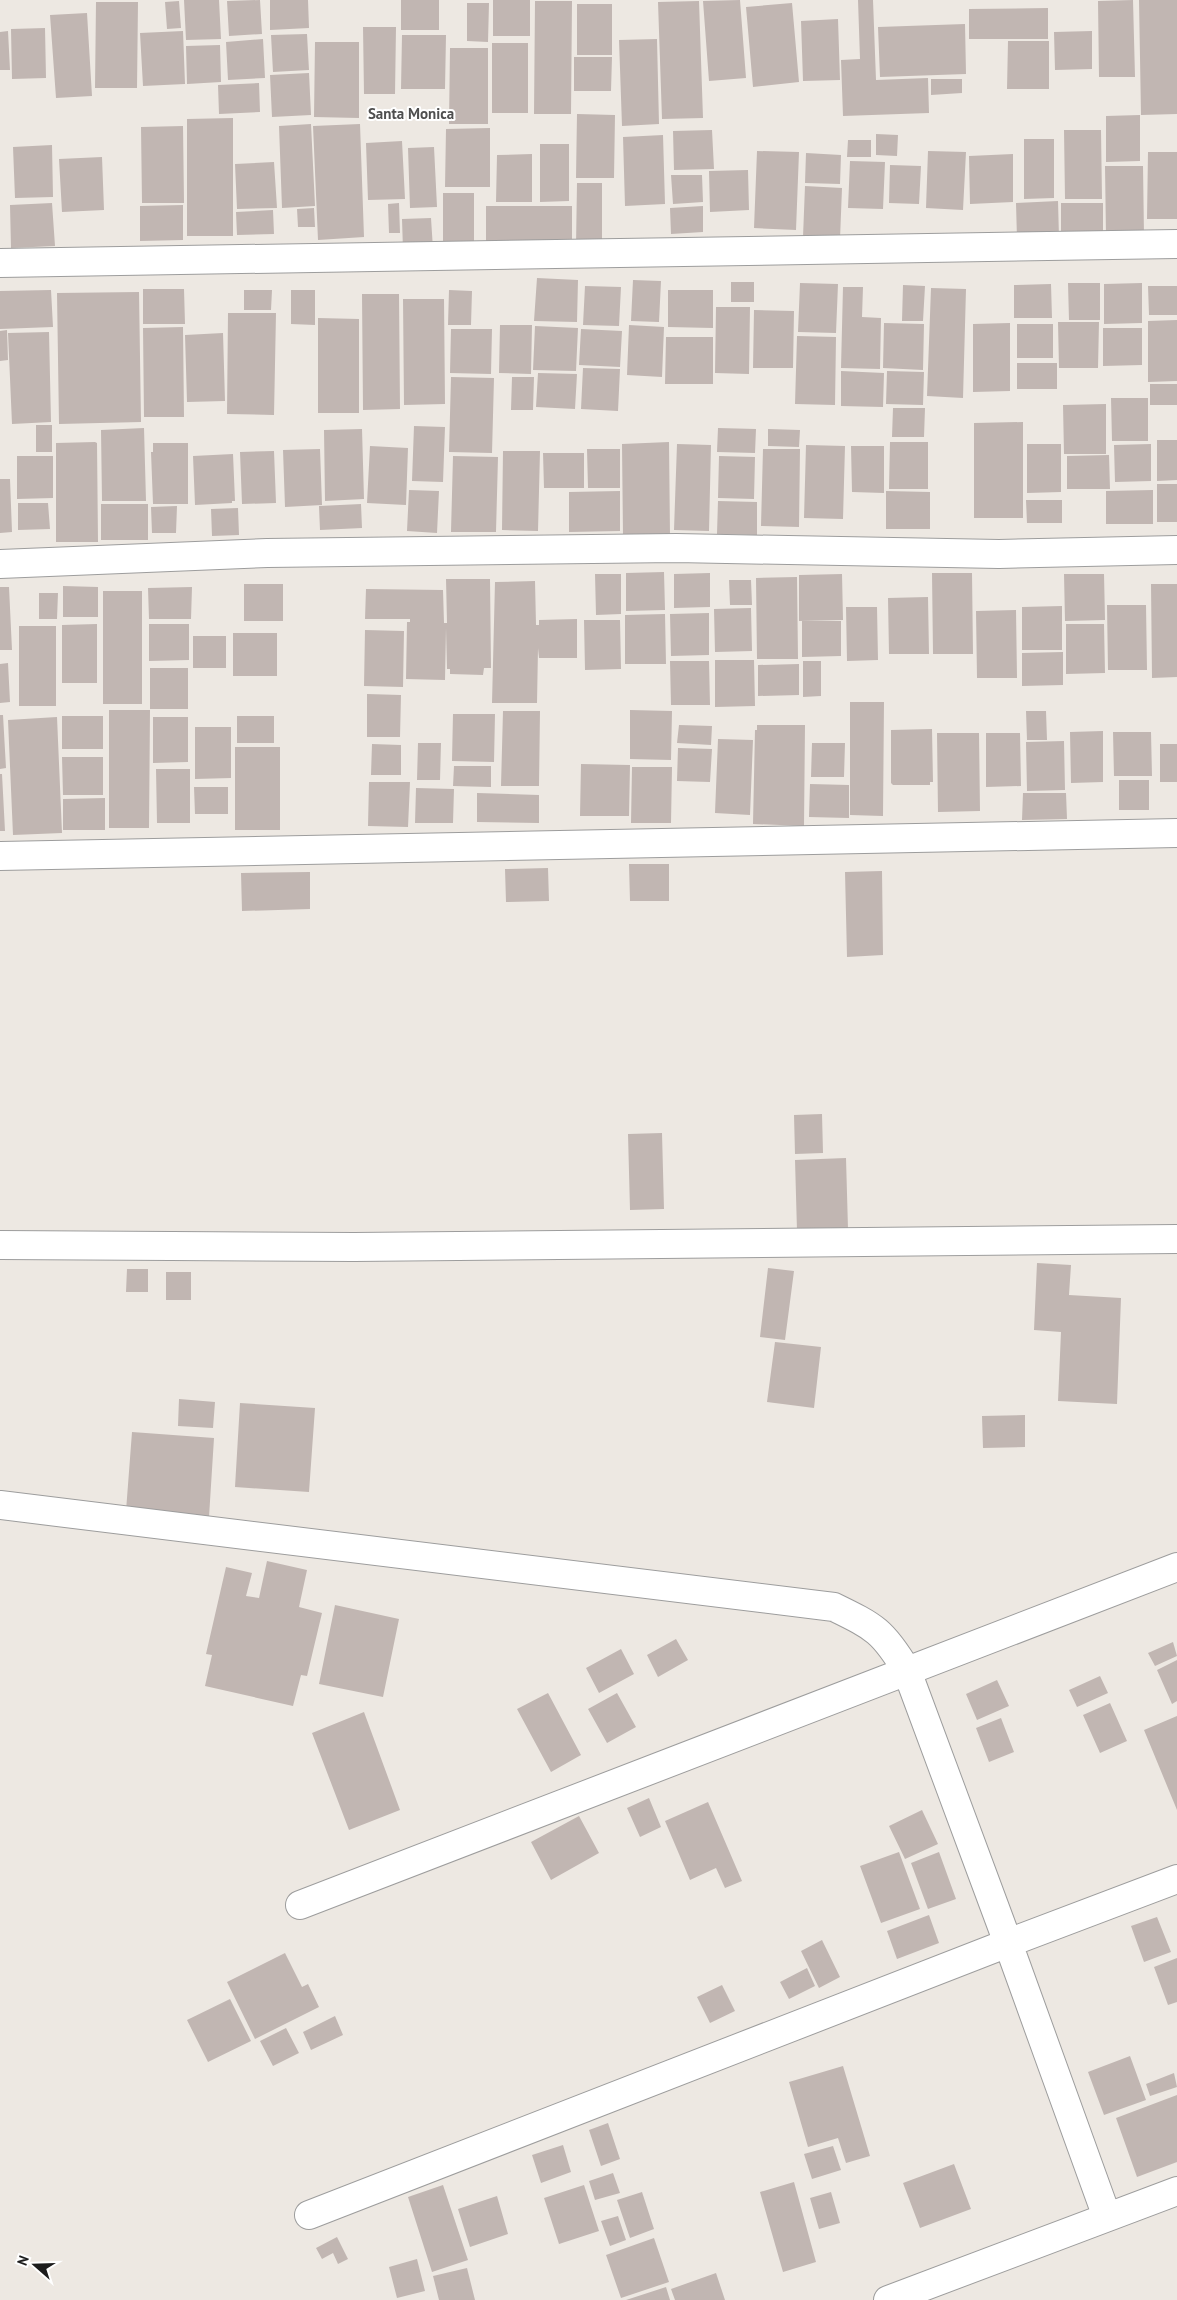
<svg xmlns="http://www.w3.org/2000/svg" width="1177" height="2300" font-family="'PT Sans',sans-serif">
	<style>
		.building { fill: #c1b6b2 }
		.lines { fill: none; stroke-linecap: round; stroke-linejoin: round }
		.street-casing { stroke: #9d9d9d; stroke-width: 30 }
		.street { stroke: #fff; stroke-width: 28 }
		.labels { text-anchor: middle; stroke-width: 4; stroke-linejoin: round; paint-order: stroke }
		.neighbourhood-label { font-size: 15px; font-weight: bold; fill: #4f4f4f; stroke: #fff }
	</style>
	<rect width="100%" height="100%" fill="#ede8e2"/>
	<!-- building -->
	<path class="building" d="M184 0H219L221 39 186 40Z
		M260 0 262 34 229 36 227 1Z
		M270 0H308L309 28 270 30Z
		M401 0H439V30H401Z
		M493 0H530V36H493Z
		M740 0 746 78 709 81 703 1Z
		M858 0H873L876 80 928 78 929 113 843 116 841 60 860 59Z
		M1133 0 1135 77H1099L1098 1Z
		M1139 0H1177V114L1141 115Z
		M179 1 181 28 167 29 165 2Z
		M535 1H572L571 114H534Z
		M699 1 703 118 662 119 658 2Z
		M96 2H138L137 88H95Z
		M467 3H489L488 42 467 41Z
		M792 3 799 82 753 87 746 7Z
		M577 4H612V55H577Z
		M1048 8V39H969V9Z
		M87 13 92 96 56 98 50 15Z
		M838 19 840 80 803 81 801 21Z
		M965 24 966 74 880 77 878 27Z
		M363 27H396L395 94H364Z
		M45 28 46 78 12 79 11 29Z
		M8 31 10 70H0V32Z
		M183 31 185 84 143 86 140 33Z
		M1092 31V69L1055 70 1054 32Z
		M307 34 309 70 273 72 271 35Z
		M402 35H446L445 89H401Z
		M263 39 265 78 228 80 226 42Z
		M657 39 659 124 622 126 619 40Z
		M1008 41H1049V89H1007Z
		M315 42H359V118L314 117Z
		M492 43H528V113H492Z
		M220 45 221 82 187 84 186 46Z
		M450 48H488V124H449Z
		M574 57H612L611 91H574Z
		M309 73 311 115 272 117 270 75Z
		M931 79H962V93L931 95Z
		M259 83 260 112 219 114 218 85Z
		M577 114 615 115 614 178H576Z
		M1140 115V161L1106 162V116Z
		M233 118V236H187V119Z
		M311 124 315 206 282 208 279 126Z
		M360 124 364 237 318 240 313 126Z
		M183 126 184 203H142L141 127Z
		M490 128V187H445L446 129Z
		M712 130 714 169 674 170 673 131Z
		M1064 130H1101L1102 199H1065Z
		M876 134 898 135 897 156 876 155Z
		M663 135 665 204 625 206 623 137Z
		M1024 139H1054V198L1024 199Z
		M848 140H871V157H847Z
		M402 141 405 199 368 200 366 143Z
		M540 144H569V201L540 202Z
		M52 145 53 197 15 198 13 147Z
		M434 147 437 207 410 208 408 148Z
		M757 151 799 152 796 230 754 228Z
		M928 151 966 152 963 210 926 208Z
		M1148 152H1177V219H1147Z
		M806 153 841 155 840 184 805 183Z
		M532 154V202H496L497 155Z
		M1013 154V202L970 204 969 156Z
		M102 157 104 210 62 212 59 159Z
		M850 161 885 162 883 209 848 208Z
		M274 162 277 208 237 209 235 164Z
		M890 165 921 166 919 204 889 203Z
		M1105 166H1143L1144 236H1106Z
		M748 170 749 210 710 212 709 171Z
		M671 175H702L703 202 673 204Z
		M577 183H602V246H576Z
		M805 186 842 188 840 239 803 237Z
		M443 193H474V245L443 246Z
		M1058 201 1059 238 1017 239 1016 203Z
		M52 203 55 246 11 248 10 205Z
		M399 203 400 233H389L388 204Z
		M1061 203H1103V236H1061Z
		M183 205V240L140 241V206Z
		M486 206H572V244H486Z
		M703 206V232L671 234 670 208Z
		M314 208 315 227H298L297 209Z
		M273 210 274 234 237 235 236 212Z
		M431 218 433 249 403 250 402 219Z
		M537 278 578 280 577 322 534 321Z
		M633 280 661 281 659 322 631 321Z
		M731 282H754V302H731Z
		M800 283 838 284 836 333 798 332Z
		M1068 283H1100V320H1069Z
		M1142 283V323L1104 324V284Z
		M1051 284 1052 318H1014V285Z
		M903 285 925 286 923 321H902Z
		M585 286 621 287 619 326 583 325Z
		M1148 286H1177V315H1149Z
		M843 287H863L862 317 881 318 880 369 841 368Z
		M931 288 966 289 963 398 927 396Z
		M143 289H184L185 324H143Z
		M51 290 53 327 0 329V291Z
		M244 290H272L271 310H244Z
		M291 290H315V325L291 324Z
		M449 290 472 291 471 325H448Z
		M668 290H713V328L668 327Z
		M139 292 141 422 59 424 57 293Z
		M362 294H399L400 409 363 410Z
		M403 299H444L445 404 404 405Z
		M716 307H750L749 374 715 373Z
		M754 310 794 311 793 368H753Z
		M228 313H276L274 415 227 414Z
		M318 318 359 319V413H318Z
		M1177 320V381L1148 382V321Z
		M1058 322H1099L1098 368H1059Z
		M884 323 924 324 923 370 883 368Z
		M1010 323V391L973 392V324Z
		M1017 324H1053V358H1017Z
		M500 325H532L531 374 499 373Z
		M629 325 664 327 662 377 627 375Z
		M535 326 578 328 576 371 533 370Z
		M183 327 184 417H144L143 328Z
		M1103 328H1142V365L1103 366Z
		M451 329H492L491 374 450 373Z
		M581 329 622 331 620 367 579 365Z
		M7 330 8 360 0 361V331Z
		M49 332 51 422 12 424 8 333Z
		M223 333 225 401 187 402 185 335Z
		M797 336 836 337 835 405 795 404Z
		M666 337H713V384H665Z
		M1017 363H1057V389H1017Z
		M583 368 620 369 618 411 581 409Z
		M841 371 884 373 883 407 841 406Z
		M887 371 924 372 923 405 886 404Z
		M538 373 577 374 575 409 536 407Z
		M451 377 494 378 492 453 449 452Z
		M512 377H534L533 410H511Z
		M1150 384H1177V405H1150Z
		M1111 398H1148V441H1112Z
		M1106 404V454H1064L1063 405Z
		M893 408H925L924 437H892Z
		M1023 422V518H974V423Z
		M36 425H52V452H36Z
		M414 426 445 427 443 482 412 481Z
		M144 428 146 501H102L101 430Z
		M718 428 756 429 755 453 717 452Z
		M362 429 364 499 325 501 324 430Z
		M768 429 800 430 799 447 768 446Z
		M1157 440H1177V480L1157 481Z
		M95 442 97 443 98 542H56V443Z
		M669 442 670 535 623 536 622 444Z
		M890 442H928V489H889Z
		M153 443H188V504H153L151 452H153Z
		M677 444 711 445 709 531 674 530Z
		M1027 444H1061V492L1027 493Z
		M1151 444V481L1115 482 1114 445Z
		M806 445 845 446 843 519 804 518Z
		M370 446 408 448 406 505 367 503Z
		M851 446H884V493L852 492Z
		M320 449 322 505 285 507 283 450Z
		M587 449H620V488H588Z
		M763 449H800L799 527 761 526Z
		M274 451 276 503 242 504 240 452Z
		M503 451H540L538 531 502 530Z
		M543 453H584V488H544Z
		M233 454 235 501H232V503L195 505 193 456Z
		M1109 455 1110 489H1067V456Z
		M17 456H53V498L17 499Z
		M453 456 498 457 496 532H451Z
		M719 456 755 457 754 499 718 498Z
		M0 479H10L12 532 0 533Z
		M1157 484H1177V522H1157Z
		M409 490 439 491 437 533 407 531Z
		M1153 490V524H1106V491Z
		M620 491V531L569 532V492Z
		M886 491 930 492V529H886Z
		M1026 500H1062V523H1027Z
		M718 501 757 502V535L717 534Z
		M18 503H48L50 529 18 530Z
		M101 504H148V540H101Z
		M361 504 362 528 320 530 319 506Z
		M177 506 176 533H152L151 507Z
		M238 508 239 535 212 536 211 509Z
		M664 572 665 610 626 611V573Z
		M710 573V607L674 608V574Z
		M932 573H972L973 654H933Z
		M595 574H621V614L596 615Z
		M842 574 843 620 799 621V575Z
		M1064 574H1104L1105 620 1065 621Z
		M797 577 798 659H757L756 578Z
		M446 579H490L491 668H484L483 675 450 674V669H447L446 628 445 680 406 679 407 622H410V619H365L366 589 443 590 444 623H447Z
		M729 580H751L752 605H730Z
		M535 581 536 625H539V620L577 619V658H539L538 648 537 703H492L495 582Z
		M244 584H283V621H244Z
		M1151 584H1177V677L1152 678Z
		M63 586 98 587V617H63Z
		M0 587H9L12 650H0Z
		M192 587 191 619H149L148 588Z
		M103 591H142V704H103Z
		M39 593H58L57 619H39Z
		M928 597 929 654H889L888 598Z
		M1107 605H1146L1147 670H1108Z
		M1062 606V650H1022V607Z
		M846 607H877L878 660 847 661Z
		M751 608 752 651 715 652 714 609Z
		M1016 610 1017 678H977L976 611Z
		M709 613V655L671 656 670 614Z
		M665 614 666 664H625V615Z
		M584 620H620L621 669 585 670Z
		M802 621H841V656L802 657Z
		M97 624V683H62V625Z
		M149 624H189V660L149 661Z
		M1066 624H1104L1105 673 1066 674Z
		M19 626H56V706H19Z
		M365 630 404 631 403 687 364 686Z
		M233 633H277V676H233Z
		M193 636H226V668H193Z
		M1063 652V685L1022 686V653Z
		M715 660H754L755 706 715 707Z
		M670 661H709L710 705H671Z
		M803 661H821V696L803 697Z
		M8 663 10 702 0 703V664Z
		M799 664V695L758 696V665Z
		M150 668H188V709H150Z
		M367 694 401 695 400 737H367Z
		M850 702H884L883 816 850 815Z
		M109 710H150L149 828H109Z
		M630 710 672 711 671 760 630 759Z
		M503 711H540L539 786H501Z
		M1026 711H1046L1047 740H1027Z
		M453 714H495L494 762 452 761Z
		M0 715H3L6 768 0 769Z
		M62 716H103V749H62Z
		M237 716H274V743H237Z
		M57 717 62 833 13 835 8 720Z
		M153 717H188V762L153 763Z
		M679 725 712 726 711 745 677 743Z
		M757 725H805L804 826 753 824 755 730H757Z
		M195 727H231V778L195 779Z
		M932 729 933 782H930V785H893L891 783V730Z
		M1103 731V782L1071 783 1070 732Z
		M1113 732H1151L1152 776H1114Z
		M937 733H979L980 811 938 812Z
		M986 733H1020L1021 786 986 787Z
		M718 739 753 740 750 815 715 813Z
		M1064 741 1065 790 1027 791 1026 742Z
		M418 743H441L440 780H417Z
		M812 743H845L844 777H811Z
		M372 744 401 745V775H371Z
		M1160 744H1177V782H1160Z
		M235 747H280V830H235Z
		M678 748 712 749 710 782 677 781Z
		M62 757H103V795H63Z
		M581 764 630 765 629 816H580Z
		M454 766H491V787L453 786Z
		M632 767H672L671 823H631Z
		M156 769H190V823H157Z
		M0 774H2L5 831H0Z
		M1119 780H1149V810H1119Z
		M369 782H410L408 827 368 826Z
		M810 784 849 785V818L809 817Z
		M194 787H228V814H195Z
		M416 788 454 789 453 823H415Z
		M477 793 539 795V823L477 822Z
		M1023 793H1066L1067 819 1022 820Z
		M105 798V830H63V799Z
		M629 864H669V901H630Z
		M548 868 549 901 506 902 505 869Z
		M882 871 883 955 847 957 845 872Z
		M310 872V909L242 911 241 873Z
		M822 1114 823 1153 795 1154 794 1115Z
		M662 1133 664 1209 630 1210 628 1134Z
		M846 1158 848 1229 797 1231 795 1160Z
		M1037 1263 1071 1265 1069 1295 1121 1298 1117 1404 1058 1401 1061 1332 1034 1330Z
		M768 1268 794 1271 785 1340 760 1337Z
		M127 1269H148V1292H126Z
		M166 1272H191V1300H166Z
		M775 1342 821 1347 814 1408 767 1402Z
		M179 1399 215 1402 213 1428 178 1426Z
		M240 1403 315 1408 309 1492 235 1487Z
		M1025 1415V1447L983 1448 982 1416Z
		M132 1432 214 1438 209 1517 126 1511Z
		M267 1561 307 1570 299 1607 322 1613 307 1676 301 1675 293 1706 205 1686 212 1655 206 1654 226 1567 252 1573 246 1596 259 1598Z
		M335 1605 399 1619 383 1697 319 1684Z
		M676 1639 688 1660 658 1677 647 1655Z
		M1173 1642 1177 1656 1155 1666 1148 1653Z
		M621 1649 634 1674 599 1693 586 1668Z
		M1177 1660V1701L1172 1704 1157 1670Z
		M1100 1676 1108 1693 1077 1707 1069 1690Z
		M997 1680 1009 1706 977 1720 966 1694Z
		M548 1693 581 1755 551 1772 517 1709Z
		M617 1693 636 1727 607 1743 588 1709Z
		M1110 1703 1127 1741 1100 1753 1083 1715Z
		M364 1712 400 1810 349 1830 312 1733Z
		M1177 1716V1810L1144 1730Z
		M1001 1718 1014 1752 989 1762 976 1728Z
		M649 1798 661 1827 640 1837 627 1808Z
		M708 1802 742 1881 725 1888 716 1868 690 1880 665 1821Z
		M922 1810 938 1844 905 1859 889 1826Z
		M579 1816 599 1853 551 1880 531 1842Z
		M899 1852 920 1909 881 1923 860 1866Z
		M939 1852 956 1899 928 1909 911 1863Z
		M929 1915 939 1943 897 1959 887 1931Z
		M1157 1917 1171 1952 1144 1962 1131 1926Z
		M822 1940 840 1977 819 1988 801 1951Z
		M285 1953 302 1987 308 1984 319 2007 255 2039 227 1982Z
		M1177 1958V2002L1168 2005 1154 1967Z
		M807 1968 815 1986 789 1999 780 1982Z
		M722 1985 735 2011 710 2023 697 1997Z
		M230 1999 251 2041 208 2062 187 2020Z
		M335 2016 343 2035 311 2050 303 2032Z
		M286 2028 299 2053 273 2066 260 2041Z
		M1130 2056 1146 2100 1104 2115 1088 2072Z
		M843 2066 870 2156 846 2163 838 2138 808 2147 789 2082Z
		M1174 2073 1177 2087 1150 2096 1146 2084Z
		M1177 2095V2162L1137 2177 1116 2118Z
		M608 2123 620 2159 601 2166 589 2130Z
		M563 2145 571 2172 541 2183 532 2155Z
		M833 2146 841 2170 812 2179 804 2154Z
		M954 2164 971 2209 920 2228 903 2183Z
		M613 2173 620 2193 595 2200 589 2181Z
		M794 2182 816 2262 783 2272 760 2192Z
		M443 2185 468 2260 432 2272 408 2197Z
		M584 2185 599 2231 559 2244 544 2198Z
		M642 2192 654 2229 630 2238 617 2200Z
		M831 2192 840 2223 819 2229 810 2198Z
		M497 2196 508 2234 470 2247 458 2209Z
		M618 2216 626 2240 610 2246 601 2221Z
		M337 2237 348 2259 338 2264 333 2253 322 2259 316 2248Z
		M654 2238 669 2282 621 2298 606 2255Z
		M417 2259 425 2291 397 2298 389 2267Z
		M467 2268 475 2300H439L433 2276Z
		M716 2273 725 2300H675L671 2289Z
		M666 2287 670 2300H626Z"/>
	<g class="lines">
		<defs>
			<path id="street" d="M0 263 1177 244
				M0 564 267 553 676 548 999 554 1177 550
				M0 856 1177 833
				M0 1245 354 1247 1177 1239
				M0 1505 834 1607C875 1627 883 1631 907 1671L1008 1943 1107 2217
				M300 1905 1177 1567
				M309 2215 1008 1943 1177 1879
				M888 2300 1177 2191"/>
		</defs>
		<!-- street casing -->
		<use href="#street" class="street-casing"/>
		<!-- street -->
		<use href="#street" class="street"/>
	</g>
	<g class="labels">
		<!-- neighbourhood labels -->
		<g class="neighbourhood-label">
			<text x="411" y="119">Santa Monica</text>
		</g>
	</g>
	<!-- north arrow -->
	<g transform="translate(35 2265) rotate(290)" stroke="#ffffff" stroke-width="4" paint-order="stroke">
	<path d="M0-4L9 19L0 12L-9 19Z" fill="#1c1c1c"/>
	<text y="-8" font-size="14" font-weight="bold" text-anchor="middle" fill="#1c1c1c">N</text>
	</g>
</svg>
